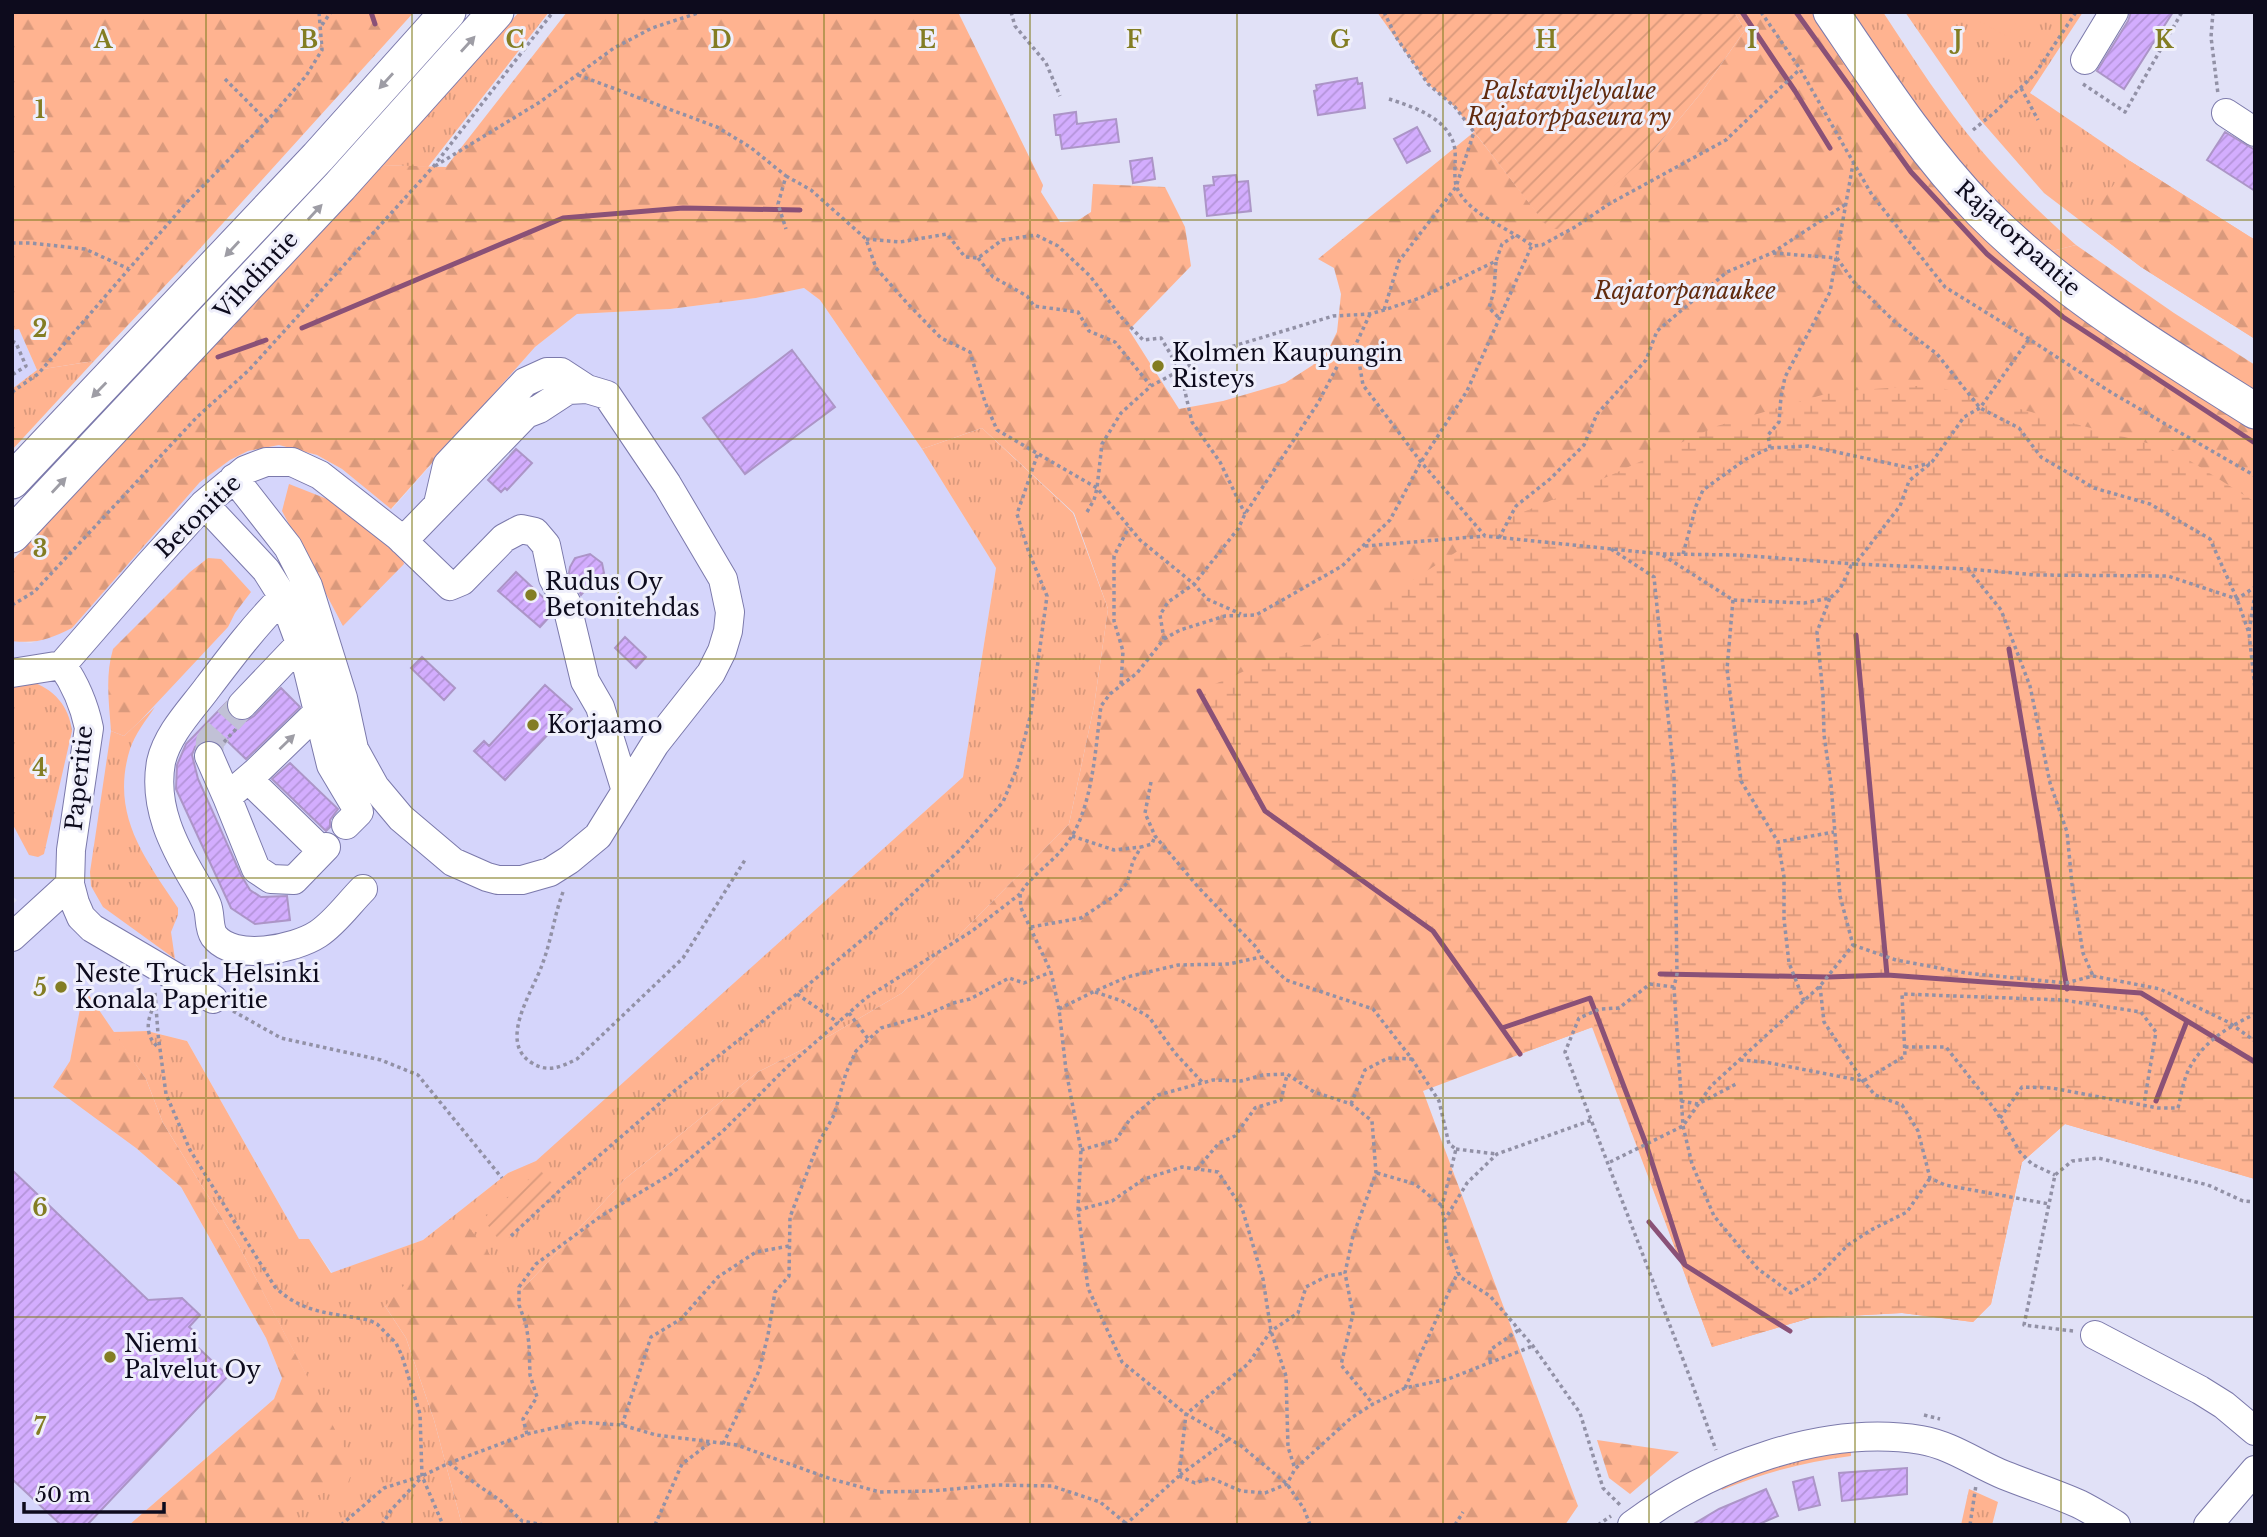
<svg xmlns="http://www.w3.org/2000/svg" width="2267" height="1537" font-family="'Libre Baskerville',serif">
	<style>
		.built { fill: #d5d5fb }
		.grass { fill: url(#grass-tufts) }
		.forest { fill: url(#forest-firs) }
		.wetland { fill: url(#wetland-marsh) }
		.garden { fill: url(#garden-furrows) }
		.pitch { fill: #ffb390 }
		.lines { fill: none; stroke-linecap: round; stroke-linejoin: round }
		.stream { stroke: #8a5177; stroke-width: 5 }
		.building { fill: url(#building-hatch); stroke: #ac95c7; stroke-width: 2 }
		.minor-tunnel { stroke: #c1c1d6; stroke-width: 28; stroke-dasharray: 28 14; stroke-linecap: butt }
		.minor-casing { stroke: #7b79ab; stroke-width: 30 }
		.major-casing { stroke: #7b79ab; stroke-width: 37 }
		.path { stroke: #9291a6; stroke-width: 3.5; stroke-dasharray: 3.5 3.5; stroke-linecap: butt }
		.minor { stroke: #fff; stroke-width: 28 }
		.major { stroke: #fff; stroke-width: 35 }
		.oneway { fill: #9e9da5 }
		.grid { fill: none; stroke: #837d23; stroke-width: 2; stroke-opacity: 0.55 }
		.poi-dot { fill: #837d23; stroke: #efeffb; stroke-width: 2.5 }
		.labels { text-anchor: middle; stroke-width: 6; stroke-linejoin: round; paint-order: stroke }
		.park-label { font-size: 23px; font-style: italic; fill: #622b0e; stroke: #efeffb }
		.street-label { font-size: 23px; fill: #0d0b1d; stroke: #efeffb }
		.poi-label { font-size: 23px; fill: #0d0b1d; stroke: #efeffb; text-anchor: start }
		.grid-label { font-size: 23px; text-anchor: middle; font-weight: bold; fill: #837d23; stroke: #efeffb; stroke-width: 6; stroke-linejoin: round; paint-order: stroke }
	</style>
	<defs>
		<pattern id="grass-tufts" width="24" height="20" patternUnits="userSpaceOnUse" patternTransform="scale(1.75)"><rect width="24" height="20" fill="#ffb390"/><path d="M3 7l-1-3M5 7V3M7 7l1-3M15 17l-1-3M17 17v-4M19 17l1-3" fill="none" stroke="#d9997c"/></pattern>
		<pattern id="forest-firs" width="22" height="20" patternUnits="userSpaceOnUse" patternTransform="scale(1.75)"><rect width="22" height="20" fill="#ffb390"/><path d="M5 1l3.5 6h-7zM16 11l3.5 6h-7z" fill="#d9997c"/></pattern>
		<pattern id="wetland-marsh" width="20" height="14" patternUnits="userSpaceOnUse" patternTransform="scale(1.75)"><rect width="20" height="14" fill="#ffb390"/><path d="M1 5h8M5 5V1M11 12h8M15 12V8" fill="none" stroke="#d9997c"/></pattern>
		<pattern id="garden-furrows" width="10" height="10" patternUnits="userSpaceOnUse" patternTransform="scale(1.75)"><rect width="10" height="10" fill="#ffb390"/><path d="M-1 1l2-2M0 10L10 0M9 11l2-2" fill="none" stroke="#d9997c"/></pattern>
		<pattern id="building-hatch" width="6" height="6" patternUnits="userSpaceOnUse" patternTransform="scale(1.75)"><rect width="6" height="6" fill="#d3adfe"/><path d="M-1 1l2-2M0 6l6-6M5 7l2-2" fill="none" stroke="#b494d9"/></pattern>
	</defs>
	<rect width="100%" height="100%" fill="#e1e1f7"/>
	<!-- built -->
	<path class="built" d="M804 288 820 300 922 449 996 568 963 777 536 1162 508 1173 423 1240 332 1273 309 1239H299L187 1041 147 1031 113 1032 85 989 70 1061 136 1148 181 1187 266 1338 282 1378 274 1399 129 1525H12V905L17 900 12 896V641L31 643 72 628 199 482 230 460 248 451 279 445 317 455 342 469 392 509 535 347 577 314 670 309 756 298Z
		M19 329 37 370 12 389V330Z"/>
	<!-- grass -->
	<path class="grass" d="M519 12H549L428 167 383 165Z
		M1848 12H1883C1914 59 1944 107 1980 149 2010 184 2042 215 2076 245L2048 252 1979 189 1928 125Z
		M1905 12H2083L2030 93 2130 161 2255 240V339L2141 267 2044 193 1977 116Z
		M94 361 12 450V389L37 370Z
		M982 428 1073 513 1108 609 1094 706 1069 824 902 993 831 1035 758 1072 625 1179 519 1293 385 1306 406 1338 434 1420 462 1525H135L306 1375 239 1246 163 1123 146 1079 113 1032 147 1031 187 1041 299 1239H309L331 1273 423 1240 508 1173 536 1161 963 777 996 568 922 449Z
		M30 681C54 689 69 706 72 731L44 854 38 857 29 855 12 823V683Z
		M155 707C146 720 135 734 130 749 110 814 144 857 178 908V915L171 932 175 959 103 907 91 886 90 872 111 731 124 736Z
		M1851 1450V1456C1806 1462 1765 1472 1722 1490L1719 1484 1771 1466Z
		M1969 1489 1998 1502 1992 1525H1961Z"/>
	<!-- forest -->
	<path class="forest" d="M12 12H414L195 254 94 361 37 370 19 329 12 330Z
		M567 12H958L1043 185 1041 192 1060 222 1077 221 1091 212 1093 184 1165 187 1185 227 1191 266 1129 330 1179 409 1223 401 1285 383 1313 365 1329 348 1337 332 1341 294 1334 268 1318 259 1474 132 1549 228 1653 151 1701 93 1745 30 1734 12H1814L2135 354 2255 430V1179L2065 1124 2022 1162 1991 1304 1973 1322 1902 1313 1810 1318 1712 1347 1592 1027 1423 1091 1578 1506 1565 1525H462L434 1420 406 1338 385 1306 464 1221 519 1293 625 1179 758 1072 831 1035 902 993 1069 824 1094 706 1108 609 1074 513 982 428 922 449 820 300 804 288 756 298 670 309 577 314 535 347 391 509 342 469 317 455 279 445 248 451 230 460 200 482 72 628C49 639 38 644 12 641V561L383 165 446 167Z
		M2130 161 2255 240V339L2141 267 2086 225Z
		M2076 245 2174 313 2255 365V397L2166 344 2048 252Z
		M289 484 345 506 401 552 404 564 343 626 282 511Z
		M208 558 221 559 251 592 235 613 228 627 139 722 124 736 111 731C109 703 105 676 113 649L190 572Z
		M84 988 146 1079 163 1123 239 1246 354 1466 348 1483 299 1503 281 1525H129L274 1399 282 1378 266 1338 181 1187 136 1148 53 1087 70 1061Z
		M1597 1440 1679 1452 1630 1494 1609 1478Z"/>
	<!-- wetland -->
	<path class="wetland" d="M1930 385 2173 450 2255 502V1179L2065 1124 2022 1162 1991 1304 1973 1322 1902 1313 1810 1318 1712 1347 1593 1027 1520 1054 1433 931 1265 811 1199 691 1329 634 1467 545 1497 523 1609 476 1717 426 1832 392Z"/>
	<!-- garden -->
	<path class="garden" d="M1377 12H1734L1745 30 1701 93 1653 151 1566 229H1549L1455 107 1428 84Z
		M540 1170 559 1191 502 1244 483 1219Z"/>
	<!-- pitch -->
	<path class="pitch" d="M1981 12H2022L2008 37 1977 20Z"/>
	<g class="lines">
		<!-- stream -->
		<path class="stream" d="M371 12 375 24
			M1742 12 1795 91 1830 148
			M1796 12 1911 172 1987 254 2063 317 2255 443
			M302 328 563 218 683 208 800 210
			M218 357 266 340
			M1856 635 1887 975 2141 993 2255 1062
			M2009 649 2067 989
			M1199 691 1265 811 1433 931 1520 1054
			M1660 974 1828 977 1887 975
			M1502 1028 1590 998 1646 1144 1685 1265
			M2156 1101 2187 1021
			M1649 1222 1685 1265 1790 1331"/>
	</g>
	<!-- building -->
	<path class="building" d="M2131 12H2173L2124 89 2097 71 2128 21Z
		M1357 78 1358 84 1362 83 1365 108 1318 115 1314 91 1317 90 1316 85Z
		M1076 112 1077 124 1116 119 1119 142 1062 149 1060 135H1056L1054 115Z
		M1417 127 1430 151 1407 163 1394 139Z
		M2225 132 2255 150V191L2207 160Z
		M1152 158 1155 179 1133 183 1130 161Z
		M1236 175 1237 182 1248 181 1251 211 1207 216 1204 186 1214 185 1213 177Z
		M792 350 835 407 745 474 703 418Z
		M516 449 532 463 507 490 505 488 501 492 488 480Z
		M590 554 602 563 604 573 600 582 587 588 581 595 569 573 570 567 575 558Z
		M516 572 546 600 550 608 552 614 540 627 498 591Z
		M625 637 646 657 636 668 615 648Z
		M422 657 455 688 444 700 411 668Z
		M545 685 572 709 505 780 474 751 484 741 489 746Z
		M281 688 300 707 246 759 225 739 220 744 211 740 202 741 195 747 192 755 198 779 241 875 250 890 261 897 287 896 290 920 255 924 231 908 176 789 177 765 186 744 226 703V710L231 717 237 721H246L254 716Z
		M290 763 338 809 330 820V827L326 831 272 779Z
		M12 1170 148 1300 182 1298 200 1315 189 1327 195 1332 189 1339 228 1376 87 1525H61L12 1479Z
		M1907 1468V1494L1842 1501 1839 1473Z
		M1813 1477 1820 1505 1799 1510 1793 1482Z
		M1766 1489 1778 1516 1757 1525H1692L1719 1509Z"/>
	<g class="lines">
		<!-- minor-tunnel -->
		<path class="minor-tunnel" d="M209 756 210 741 242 705"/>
		<defs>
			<path id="minor" d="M2085 60 2114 12
				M2226 113 2255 132
				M234 478 288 547 308 586 343 698 354 749 375 787 401 818 453 862 487 877 498 880H522L550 872 569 860 598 836 655 744 711 673 722 651 728 631 730 612 723 579 667 484 607 395 587 389 568 390 539 409 526 414 403 541
				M204 504 266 570 283 597 304 654 331 765 359 812 346 825
				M438 504 447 465 525 382 547 372H561L587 389
				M283 597C254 626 230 658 205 691 189 712 167 735 161 762 153 806 173 845 195 882 199 889 204 897 207 905 211 915 208 927 214 936 234 962 295 949 318 934 335 923 349 903 363 889
				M62 665 148 566 204 504 245 470 266 462H292L320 475 398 536 450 586 462 581 504 538 521 529 535 532 546 545 553 578 566 602 585 681 600 707 626 791
				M12 673 62 665C76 685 84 704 89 728L71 850 70 884 75 903 81 917 92 928 213 999
				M242 705 301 643
				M318 712 255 773 227 797 256 869 271 879 294 880 326 847
				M209 756 227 797
				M248 779 322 851
				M12 937 70 884
				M2095 1335 2200 1390 2224 1405 2255 1431
				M1632 1525C1709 1467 1824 1424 1921 1440 1951 1445 1977 1464 2004 1475 2029 1485 2054 1493 2079 1504 2091 1510 2104 1518 2116 1525
				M2208 1525 2255 1470"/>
			<path id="major" d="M1831 12C1878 81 1923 151 1981 211 2061 292 2160 351 2255 411
				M12 481 318 157 448 12
				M12 535 340 186 496 12"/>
		</defs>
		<!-- minor casing -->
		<use href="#minor" class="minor-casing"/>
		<!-- major casing -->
		<use href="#major" class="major-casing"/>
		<!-- path -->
		<path class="path" d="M1011 12 1015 26 1046 63 1060 96
			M1384 12 1396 37 1428 84 1455 107 1474 132 1456 187 1399 261 1384 310
			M1761 12 1800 69 1872 195 1945 287 2029 339 2112 393 2255 476
			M2213 12 2211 37 2218 94
			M322 25 331 12
			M578 75 717 127 750 147 786 176 778 204 786 229
			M225 79 267 121
			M2083 84 2125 112 2182 12
			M2021 88 2038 120
			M1389 99C1414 107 1451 119 1455 150 1456 161 1453 178 1457 188 1467 211 1497 223 1517 236
			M1973 130 1995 112 2035 74 2076 12
			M435 166 540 102 614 48 652 28 701 12
			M786 176 811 190 866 239 876 268 907 303 941 338 970 352 985 402 997 430 1097 488 1140 540 1194 584 1207 599 1241 614
			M866 239 900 242 947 234 965 257 978 258 1002 240 1036 235 1058 246 1090 276 1122 318 1143 340 1161 338 1180 370 1192 422 1220 462 1245 514
			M12 243H30L85 249 129 269
			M1773 253 1837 258
			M978 258 993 277 1027 296 1034 306 1078 312 1089 331 1115 342 1150 385
			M1837 258 1853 281 1895 322 1937 354 1980 408 2019 428 2041 457 2094 488 2150 504 2210 539 2237 599 2249 633 2255 689
			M1496 262 1494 291 1489 308 1499 318
			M1370 314 1356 344 1363 385 1421 462 1485 536 1661 554 1733 600 1804 603 1830 598 1840 589 1851 566 1855 564 1968 569 2036 575 2168 576 2237 599 2255 587
			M12 341 16 343 26 366 12 375
			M12 392 38 374 186 203 267 121 306 76 322 50 319 12
			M1770 448 1768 435 1779 422 1781 397 1785 377 1830 292 1853 164
			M1087 512 1094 500 1097 488 1102 444 1121 413 1151 386 1214 352 1333 316 1370 314 1384 310 1420 298 1496 261 1502 244 1516 235 1533 246 1542 245 1575 227 1609 204 1726 140 1800 69
			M1499 538 1516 506 1550 479 1584 445 1597 414 1646 360 1657 331 1727 272 1772 253 1846 204
			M1365 546 1485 536
			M1611 549 1654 577 1674 775 1677 974 1674 987 1683 1126 1692 1164 1714 1216 1758 1269 1791 1293 1815 1279 1848 1245 1871 1230 1907 1212 1930 1178
			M1663 554 1738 555 1855 564 1900 506 1909 481 1932 462 1964 417 1980 408 2029 339
			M1683 554 1696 506 1703 490 1746 459 1770 448 1808 446 1911 468 1930 463
			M1968 569 2001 610 2030 686 2050 783 2067 832 2072 884 2083 953 2093 976
			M1733 600 1727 669 1741 781 1778 842
			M12 605 34 592 197 417 249 370 433 167 553 12
			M2249 631 2255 594
			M1164 639 1180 630 1225 616 1256 615 1342 566 1390 520 1421 462 1467 391 1532 245
			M1121 684 1123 651 1114 621V556L1129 527
			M224 742 237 728
			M1151 782 1145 813 1155 836 1199 888 1256 947 1262 957 1286 980 1373 1009 1412 1059 1439 1101 1449 1144 1456 1149 1442 1206 1447 1244 1460 1277 1490 1296 1533 1346 1580 1413 1603 1488 1620 1505
			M1072 836 1114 850 1141 847
			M563 892C554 916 551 942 542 965 533 991 497 1042 532 1063 548 1073 561 1067 577 1059L683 958 745 860
			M1031 927 1081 918 1116 895 1127 883 1133 861 1141 847 1152 844 1155 836
			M1853 945 1896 960 1966 973 2066 983 2093 976 2160 989 2228 1022 2255 1041
			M1820 986 1824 1022 1863 1081 1875 1095 1902 1105 1918 1131 1930 1178 1945 1185 2049 1204
			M1674 987 1650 984 1619 1008 1600 1009 1579 1018 1565 1052 1689 1375 1716 1450
			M1095 992 1122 1001 1149 1017 1175 1053 1203 1083
			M155 993 158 1034 166 1094 190 1150 275 1287C303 1314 332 1313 369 1320L377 1324 396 1343 402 1356 420 1414 422 1476 443 1525
			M797 994 839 1023
			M1804 1001 1789 963 1784 919V877L1778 842 1834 832
			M155 1004C147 1019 144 1035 158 1047
			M1059 1009 1093 992 1127 977 1178 965 1229 964 1261 957
			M233 1011 281 1038 381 1060 418 1075 502 1178
			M849 1013 869 1040
			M1905 1047H1946L1996 1111 2020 1152 2032 1164 2055 1175
			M1740 1060 1765 1062 1863 1081 1905 1056 1902 994 2063 1000 2141 1012 2156 1032 2144 1104
			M1681 1101 1698 1104 1736 1084
			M1351 1104 1365 1070 1388 1058 1412 1059
			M2000 1118 2022 1087 2052 1088 2158 1108H2178C2181 1096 2183 1082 2188 1071 2202 1042 2228 1027 2255 1014
			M1456 1149 1496 1154
			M1081 1150 1116 1140 1130 1119 1158 1095 1213 1080 1241 1081 1263 1075 1287 1074 1314 1092 1351 1104 1372 1121 1376 1173 1353 1236 1345 1273 1353 1314 1341 1365 1373 1404
			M1610 1162 1683 1126 1711 1086 1820 986 1853 945 1840 896 1831 784 1824 735 1823 695 1817 632 1830 598
			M1197 1169 1219 1143 1235 1136 1255 1108 1281 1100 1287 1075
			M1377 1173 1415 1184 1442 1206
			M1078 1210 1112 1201 1144 1179 1182 1167 1218 1172 1242 1208 1263 1279 1271 1331 1286 1376 1288 1447 1295 1469
			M1444 1221 1467 1183 1497 1154 1592 1120
			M511 1236 571 1180 673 1092 797 994 875 929 960 850 1003 802 1017 768 1031 713 1047 596 1028 550 1017 514 1038 453
			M2073 1331 2024 1325 2055 1175 2072 1161 2098 1158 2208 1185 2243 1201 2255 1202
			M1490 1361V1350L1520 1329
			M1405 1388 1458 1272
			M1924 1415 1940 1419
			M622 1425 651 1337 681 1319 718 1277 756 1252 789 1246
			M527 1434 523 1419 537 1397 530 1375 529 1344 526 1324 519 1305V1287L536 1264 601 1216 671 1174 723 1131 787 1067 866 998 972 931 1020 894
			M723 1444 759 1371 768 1335 775 1292 789 1276 790 1217 818 1144 834 1115 846 1073 856 1051 881 1028 924 1016 953 1003 970 999 1009 978 1024 983 1051 972
			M449 1463 476 1484 501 1501 522 1521 544 1525
			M1180 1475 1229 1439
			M1179 1476 1195 1483 1211 1478 1241 1491 1265 1493 1287 1484 1295 1469 1351 1418 1373 1404 1405 1388 1448 1379 1533 1346
			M341 1525 384 1488 422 1476 449 1463 527 1434 580 1422 622 1425 656 1435 737 1445 831 1479 880 1492 932 1491 996 1485 1052 1486 1100 1502 1128 1525
			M382 1525 391 1510 421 1478
			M655 1525 682 1464 711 1442
			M1125 1525 1179 1476 1186 1414 1248 1364 1271 1331 1298 1313 1306 1287 1327 1276 1345 1273
			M1310 1525 1304 1509 1287 1484 1240 1445 1186 1414 1122 1362 1088 1288 1078 1210 1081 1150 1066 1070 1059 1009 1051 972 1021 908 1020 894C1031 875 1052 863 1065 846 1093 811 1095 750 1101 706L1110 694 1137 673 1164 639 1160 615 1168 602 1194 584 1238 529 1245 514 1318 403 1340 361 1356 344
			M1455 1525 1463 1512
			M1598 1525 1611 1516
			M1970 1525 1976 1485"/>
		<!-- minor -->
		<use href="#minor" class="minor"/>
		<!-- major -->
		<use href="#major" class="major"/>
	</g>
	<!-- one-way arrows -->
	<defs><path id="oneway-solid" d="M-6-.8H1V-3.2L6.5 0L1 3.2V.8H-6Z" transform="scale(1.75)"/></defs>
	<g class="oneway">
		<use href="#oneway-solid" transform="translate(468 44) rotate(-48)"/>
		<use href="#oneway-solid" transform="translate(386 81) rotate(132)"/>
		<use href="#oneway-solid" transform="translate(315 212) rotate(-47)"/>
		<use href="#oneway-solid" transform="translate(232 249) rotate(133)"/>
		<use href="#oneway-solid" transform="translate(99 390) rotate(134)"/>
		<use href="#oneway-solid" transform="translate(59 485) rotate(-47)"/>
		<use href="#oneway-solid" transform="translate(287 742) rotate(-44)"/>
	</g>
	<!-- grid -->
	<path class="grid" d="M206 12V1525M412 12V1525M618 12V1525M824 12V1525M1030 12V1525M1237 12V1525M1443 12V1525M1649 12V1525M1855 12V1525M2061 12V1525M12 220H2255M12 439H2255M12 659H2255M12 878H2255M12 1098H2255M12 1317H2255"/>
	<!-- markers -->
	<g class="poi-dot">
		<circle cx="1158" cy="366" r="7"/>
		<circle cx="531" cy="595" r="7"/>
		<circle cx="533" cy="725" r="7"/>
		<circle cx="61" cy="987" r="7"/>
		<circle cx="110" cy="1357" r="7"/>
	</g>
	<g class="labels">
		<!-- park labels -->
		<g class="park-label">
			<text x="1569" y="99">Palstaviljelyalue<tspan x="1569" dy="26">Rajatorppaseura ry</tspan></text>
			<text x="1685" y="299">Rajatorpanaukee</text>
		</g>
		<!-- street labels -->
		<g class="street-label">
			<text transform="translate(2018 238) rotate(42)" y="8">Rajatorpantie</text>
			<text transform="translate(256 275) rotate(-47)" y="8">Vihdintie</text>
			<text transform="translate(198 516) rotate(-44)" y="8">Betonitie</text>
			<text transform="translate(79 778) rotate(-84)" y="8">Paperitie</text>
		</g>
		<!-- poi labels -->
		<g class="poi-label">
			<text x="1172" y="361">Kolmen Kaupungin<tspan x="1172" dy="26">Risteys</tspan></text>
			<text x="545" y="590">Rudus Oy<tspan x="545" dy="26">Betonitehdas</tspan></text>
			<text x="547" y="733">Korjaamo</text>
			<text x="75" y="982">Neste Truck Helsinki<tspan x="75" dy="26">Konala Paperitie</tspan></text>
			<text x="124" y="1352">Niemi<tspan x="124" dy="26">Palvelut Oy</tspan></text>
		</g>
	</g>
	<g class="grid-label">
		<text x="103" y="48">A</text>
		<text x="309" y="48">B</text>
		<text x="515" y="48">C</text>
		<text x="721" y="48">D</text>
		<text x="927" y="48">E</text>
		<text x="1134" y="48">F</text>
		<text x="1340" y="48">G</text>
		<text x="1546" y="48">H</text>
		<text x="1752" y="48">I</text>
		<text x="1958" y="48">J</text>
		<text x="2164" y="48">K</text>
		<text x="40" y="118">1</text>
		<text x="40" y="337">2</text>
		<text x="40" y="557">3</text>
		<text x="40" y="776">4</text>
		<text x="40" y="996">5</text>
		<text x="40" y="1216">6</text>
		<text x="40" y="1435">7</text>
	</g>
	<!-- border -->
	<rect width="2267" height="1537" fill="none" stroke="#0d0b1d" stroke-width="28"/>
	<!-- scale -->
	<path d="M24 1502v10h140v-10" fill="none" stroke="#0d0b1d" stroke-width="3.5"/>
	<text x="35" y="1502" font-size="21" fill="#0d0b1d" stroke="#efeffb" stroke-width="5" paint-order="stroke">50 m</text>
</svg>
